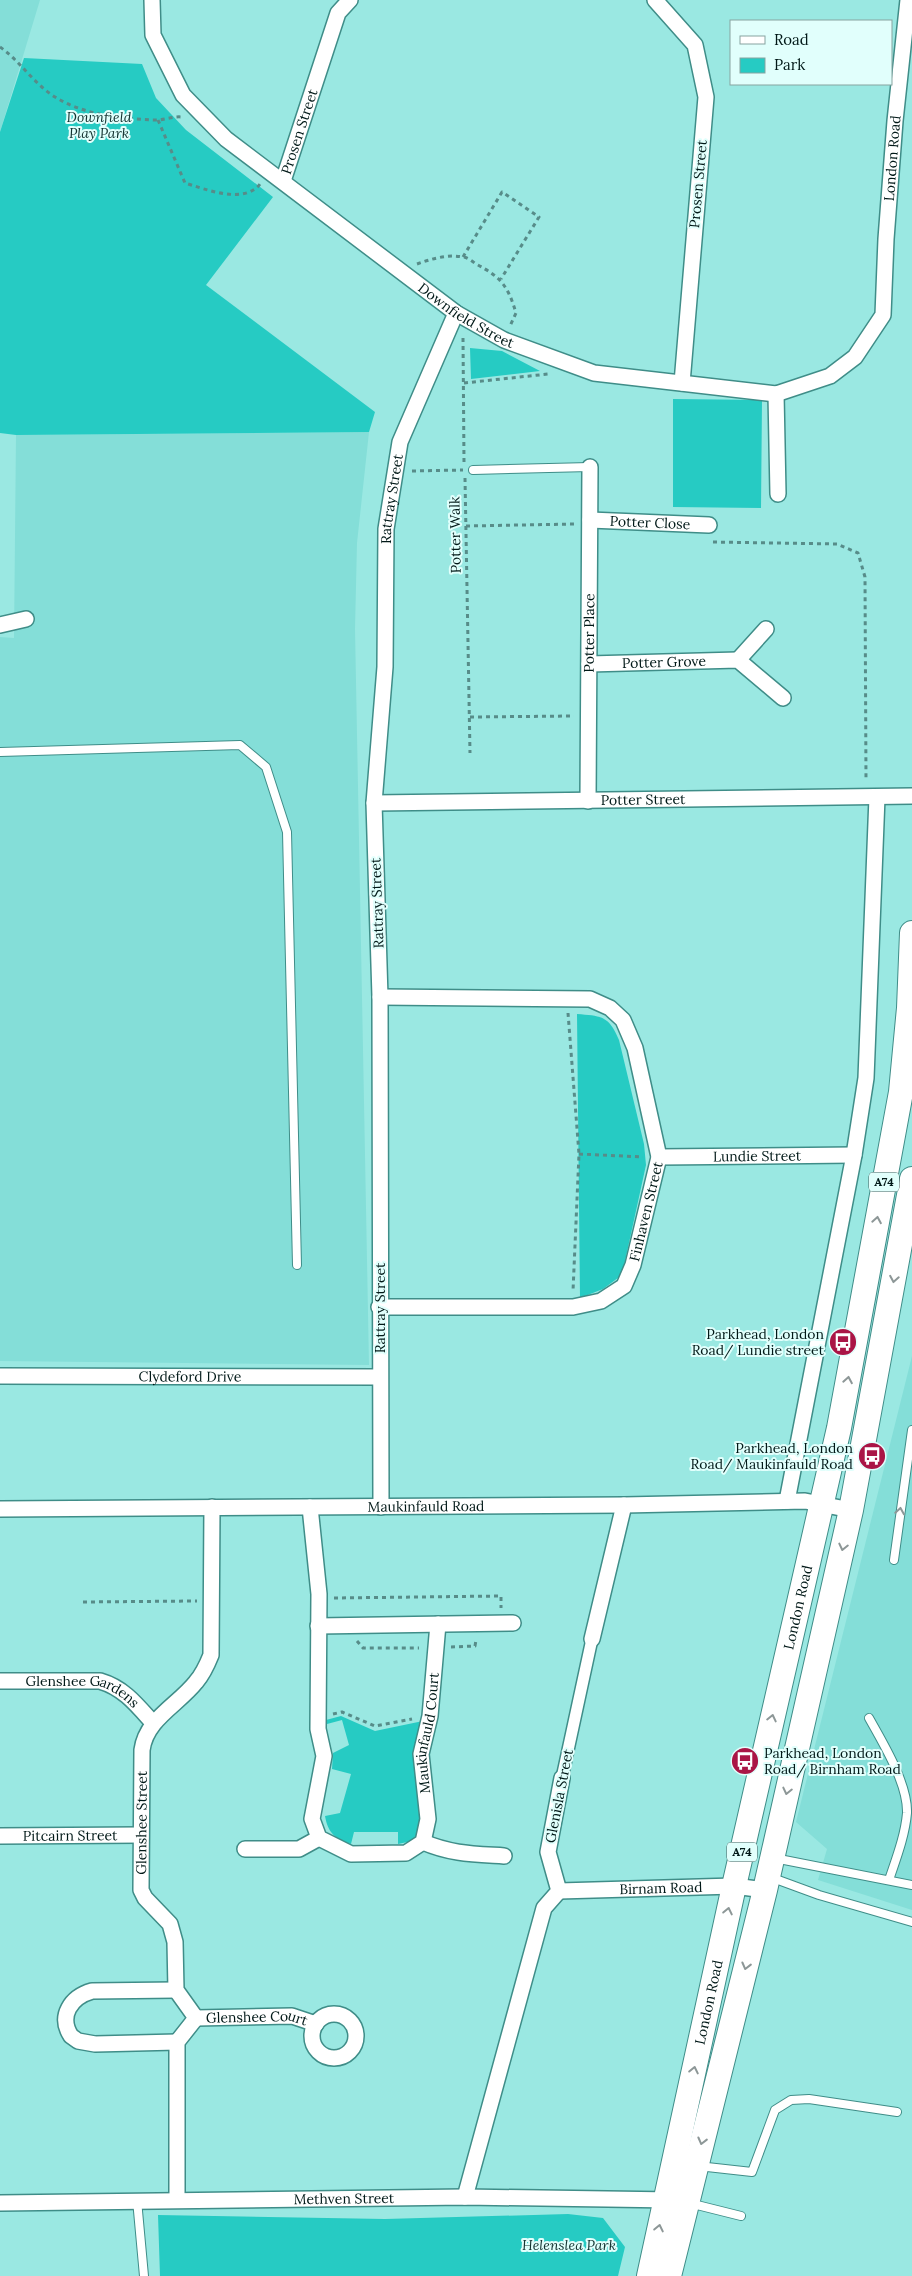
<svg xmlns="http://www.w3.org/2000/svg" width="912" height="2276" font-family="Lora,serif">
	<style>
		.built { fill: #84ded8 }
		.green { fill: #26cbc3 }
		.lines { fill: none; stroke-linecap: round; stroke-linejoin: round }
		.service-casing { stroke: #3f8d88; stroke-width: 10 }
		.pedestrian-casing { stroke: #3f8d88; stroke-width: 14 }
		.minor-casing { stroke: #3f8d88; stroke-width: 18 }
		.primary-casing { stroke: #3f8d88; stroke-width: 26 }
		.path { stroke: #578c89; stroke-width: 3; stroke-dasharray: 4 4; stroke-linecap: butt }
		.service { stroke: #fff; stroke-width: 8 }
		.pedestrian { stroke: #fff; stroke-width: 11 }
		.minor { stroke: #fff; stroke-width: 15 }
		.primary { stroke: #fff; stroke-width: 24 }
		.oneway { stroke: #8d9797 }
		.labels { text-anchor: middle; stroke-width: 4; stroke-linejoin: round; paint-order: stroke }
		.shield { fill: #e1fffc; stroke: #445d5c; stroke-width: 1 }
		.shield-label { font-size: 12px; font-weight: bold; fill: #011817 }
		.park-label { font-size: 14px; font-style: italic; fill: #123230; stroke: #e1fffc }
		.street-label { font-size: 14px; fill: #011817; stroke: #e1fffc }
		.poi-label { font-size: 14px; fill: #011817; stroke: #e1fffc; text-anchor: end }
	</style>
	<rect width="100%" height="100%" fill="#9ae8e2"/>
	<!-- built -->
	<path class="built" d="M0 0H40L0 132Z
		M369 432 357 543 355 629 369 1365 0 1361V637L14 638 16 435Z
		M912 1356V1910L818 1880 827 1849 796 1822Z"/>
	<!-- green -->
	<path class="green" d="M24 58 142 64 156 98 186 130 273 197 206 285 375 412 369 432 16 435 0 433V132Z
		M470 348 502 351 540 371 471 379Z
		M673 399 762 400 761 508 673 507Z
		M577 1014C602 1016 609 1016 619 1040L644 1144 646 1165 622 1275 603 1289 580 1298Z
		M341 1716 375 1731 423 1721 416 1739 424 1816 419 1836 412 1841 398 1844V1832H354L351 1844C335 1839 328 1833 325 1816L340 1813 351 1774 332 1769 333 1753 349 1745 342 1720 327 1724 326 1720Z
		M568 2214 603 2218 625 2247 618 2276H160L158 2215 385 2219Z"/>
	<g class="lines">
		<defs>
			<path id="service" d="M473 470 590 467
				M0 752 240 745 266 767 287 832 297 1265
				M894 1560 912 1430
				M869 1718C883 1743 908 1784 907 1813 905 1836 896 1859 889 1880
				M774 1858 912 1885
				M770 1877 819 1895 912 1922
				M698 2166 752 2172 775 2110 791 2100 809 2099 897 2112
				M137 2200 144 2276
				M689 2203 741 2216"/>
			<path id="pedestrian" d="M562 1778 592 1639"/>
			<g id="minor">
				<path id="s1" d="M152 0 153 35 183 95 226 139 456 313 504 340 594 373 776 394 830 376 855 357 883 315 886 239 895 121 908 0"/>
				<path d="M655 0 695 45 706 97 682 383"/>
				<path id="s2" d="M283 181 338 13 350 0"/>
				<path d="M776 394 778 494"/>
				<path id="s3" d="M590 520 709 525"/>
				<path d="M0 625 26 619"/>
				<path d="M738 660 766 629"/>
				<path id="s4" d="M589 664 738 660 783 698"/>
				<path id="s5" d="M588 801 590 467"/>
				<path id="s6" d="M374 803 912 796"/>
				<path id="s7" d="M659 1157 854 1155"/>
				<path id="s8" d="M379 1307H573L601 1301 624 1286 633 1265 659 1157 635 1048 623 1020 610 1008 590 999 380 997"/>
				<path id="s9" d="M0 1376 380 1377"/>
				<path d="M787 1501 854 1155 866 1078 877 797"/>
				<path id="s10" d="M310 1507 319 1594 318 1729 324 1756 312 1819 319 1838 351 1854 406 1853 423 1842 428 1819 421 1754 430 1716 438 1624"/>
				<path id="s11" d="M381 1507 380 997 374 803 385 667 386 529 400 442 456 313"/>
				<path id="s12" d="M0 1509 624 1505 805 1501 851 1510"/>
				<path d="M318 1626 513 1623"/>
				<path d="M592 1639 624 1505"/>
				<path id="s13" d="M0 1681H100C124 1688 137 1705 153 1723"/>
				<path id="s14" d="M0 1836 140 1835"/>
				<path d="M423 1842C451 1854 474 1854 504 1856"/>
				<path d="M245 1849H299L319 1838"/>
				<path id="s15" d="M559 1891 734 1886 765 1890"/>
				<path d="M176 1990 92 1991C71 1997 58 2016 71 2036L78 2041 95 2044 177 2042"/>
				<circle cx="334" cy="2036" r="22"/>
				<path id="s16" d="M196 2018 292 2016 316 2024"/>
				<path d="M465 2197 544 1908 559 1891 548 1852 562 1778"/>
				<path id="s17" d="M177 2199V2042L196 2018 176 1990 175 1942 170 1924 145 1898 141 1890 142 1750C146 1719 178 1705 196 1682 203 1674 207 1665 211 1655L212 1507"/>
				<path id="s18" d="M0 2203 465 2197 673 2200"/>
			</g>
			<g id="primary">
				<path id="s19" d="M649 2276 734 1886 839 1428 901 1092 909 1008 912 933"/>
				<path d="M669 2276 765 1890 851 1510 912 1179"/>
			</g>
		</defs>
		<!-- service casing -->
		<use href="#service" class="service-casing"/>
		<!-- pedestrian casing -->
		<use href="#pedestrian" class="pedestrian-casing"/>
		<!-- minor casing -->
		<use href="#minor" class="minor-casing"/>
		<!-- primary casing -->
		<use href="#primary" class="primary-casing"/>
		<!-- path -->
		<path class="path" d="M0 47C20 61 34 84 55 97 84 115 122 119 156 120 165 120 173 116 182 117
			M158 120 185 183C205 189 244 205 260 184
			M463 257 502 192 539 217 501 279
			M417 264C431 259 447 254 463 257 467 257 472 261 476 264 501 277 508 286 516 313L510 326
			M463 338 464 462
			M464 383 548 374
			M412 471 463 470
			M465 478 470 753
			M466 526 575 524
			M713 542 837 544 858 553 865 577 866 781
			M470 717 574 716
			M568 1013 579 1154 573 1291
			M579 1154 643 1157
			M334 1598 501 1596V1608
			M83 1602 197 1601
			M357 1641 363 1648H419
			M451 1647 475 1646 476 1640
			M333 1714 342 1712 375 1726 412 1719"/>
		<!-- service -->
		<use href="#service" class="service"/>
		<!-- pedestrian -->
		<use href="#pedestrian" class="pedestrian"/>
		<!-- minor -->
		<use href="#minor" class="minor"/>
		<!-- primary -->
		<use href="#primary" class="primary"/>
	</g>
	<!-- one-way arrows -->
	<defs><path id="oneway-chevron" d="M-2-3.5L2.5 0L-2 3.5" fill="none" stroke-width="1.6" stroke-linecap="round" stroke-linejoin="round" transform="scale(1.25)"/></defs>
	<g class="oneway">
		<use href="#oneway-chevron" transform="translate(877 1220) rotate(-80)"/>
		<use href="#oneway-chevron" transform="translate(894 1279) rotate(100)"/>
		<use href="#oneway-chevron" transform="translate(848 1380) rotate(-80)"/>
		<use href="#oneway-chevron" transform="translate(900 1511) rotate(-81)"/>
		<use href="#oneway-chevron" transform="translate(843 1547) rotate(103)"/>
		<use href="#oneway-chevron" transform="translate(772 1718) rotate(-77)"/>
		<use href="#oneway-chevron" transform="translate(787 1791) rotate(103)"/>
		<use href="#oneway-chevron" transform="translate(728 1911) rotate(-78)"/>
		<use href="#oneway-chevron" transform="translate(746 1966) rotate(104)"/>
		<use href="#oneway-chevron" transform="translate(694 2070) rotate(-78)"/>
		<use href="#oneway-chevron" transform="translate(702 2141) rotate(104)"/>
		<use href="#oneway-chevron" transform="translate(659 2228) rotate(-78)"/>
	</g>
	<!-- icons -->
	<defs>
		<symbol id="bus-disc" viewBox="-11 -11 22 22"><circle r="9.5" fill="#aa1546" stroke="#e1fffc"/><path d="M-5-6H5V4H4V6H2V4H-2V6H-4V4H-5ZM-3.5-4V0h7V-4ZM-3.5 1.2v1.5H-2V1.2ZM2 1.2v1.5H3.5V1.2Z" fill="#fff"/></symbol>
	</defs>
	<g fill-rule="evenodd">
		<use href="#bus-disc" x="827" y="1326" width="32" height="32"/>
		<use href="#bus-disc" x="856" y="1440" width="32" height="32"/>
		<use href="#bus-disc" x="729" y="1745" width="32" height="32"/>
	</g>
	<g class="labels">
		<!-- shield labels -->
		<g class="shield">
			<rect x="869" y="1172.5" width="30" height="19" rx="4"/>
			<rect x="727" y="1842.5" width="30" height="19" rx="4"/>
		</g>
		<g class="shield-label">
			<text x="884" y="1186">A74</text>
			<text x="742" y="1856">A74</text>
		</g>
		<!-- park labels -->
		<g class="park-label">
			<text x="99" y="122">Downfield<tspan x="99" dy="16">Play Park</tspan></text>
			<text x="569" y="2250">Helenslea Park</text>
		</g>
		<!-- street labels -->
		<g class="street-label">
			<text dy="5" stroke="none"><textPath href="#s2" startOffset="52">Prosen Street</textPath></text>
			<text dy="5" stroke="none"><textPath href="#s1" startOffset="1082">London Road</textPath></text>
			<text transform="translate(698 184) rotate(-85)" y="5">Prosen Street</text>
			<text dy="5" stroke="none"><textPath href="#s1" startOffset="462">Downfield Street</textPath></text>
			<text dy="5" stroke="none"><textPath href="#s11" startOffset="1009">Rattray Street</textPath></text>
			<text dy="5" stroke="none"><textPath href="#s3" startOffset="60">Potter Close</textPath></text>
			<text transform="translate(455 535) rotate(-91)" y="5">Potter Walk</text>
			<text dy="5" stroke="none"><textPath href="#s5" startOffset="168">Potter Place</textPath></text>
			<text dy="5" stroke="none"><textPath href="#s4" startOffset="75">Potter Grove</textPath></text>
			<text dy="5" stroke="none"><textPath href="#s6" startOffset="269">Potter Street</textPath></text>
			<text transform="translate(377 903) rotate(-92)" y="5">Rattray Street</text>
			<text dy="5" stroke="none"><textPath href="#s7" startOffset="98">Lundie Street</textPath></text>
			<text dy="5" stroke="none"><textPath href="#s8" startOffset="328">Finhaven Street</textPath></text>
			<text transform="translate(380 1308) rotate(-90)" y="5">Rattray Street</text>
			<text dy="5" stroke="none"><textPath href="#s9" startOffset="190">Clydeford Drive</textPath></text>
			<text dy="5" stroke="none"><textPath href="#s12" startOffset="426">Maukinfauld Road</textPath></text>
			<text dy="5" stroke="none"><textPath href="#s19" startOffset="685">London Road</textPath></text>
			<text dy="5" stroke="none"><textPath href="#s13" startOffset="85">Glenshee Gardens</textPath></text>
			<text dy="5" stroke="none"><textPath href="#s10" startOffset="556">Maukinfauld Court</textPath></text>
			<text transform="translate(559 1796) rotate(-79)" y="5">Glenisla Street</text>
			<text dy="5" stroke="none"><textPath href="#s17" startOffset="401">Glenshee Street</textPath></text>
			<text dy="5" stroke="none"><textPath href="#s14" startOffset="70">Pitcairn Street</textPath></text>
			<text dy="5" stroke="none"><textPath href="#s15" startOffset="102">Birnam Road</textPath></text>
			<text dy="5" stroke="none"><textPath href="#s19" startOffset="280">London Road</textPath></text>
			<text dy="5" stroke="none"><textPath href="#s16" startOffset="61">Glenshee Court</textPath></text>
			<text dy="5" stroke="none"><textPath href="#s18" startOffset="344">Methven Street</textPath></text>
		</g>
		<!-- poi labels -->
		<g class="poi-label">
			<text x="824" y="1339">Parkhead, London<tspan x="824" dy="16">Road/ Lundie street</tspan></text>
			<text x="853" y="1453">Parkhead, London<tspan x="853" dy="16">Road/ Maukinfauld Road</tspan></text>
			<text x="764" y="1758" text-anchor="start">Parkhead, London<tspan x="764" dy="16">Road/ Birnham Road</tspan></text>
		</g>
	</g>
	<!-- legend -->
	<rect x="730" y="20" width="162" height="65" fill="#e1fffc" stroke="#87a3a0"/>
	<rect x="740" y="36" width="25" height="8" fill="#ffffff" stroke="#87a3a0"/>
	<text x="774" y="45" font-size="15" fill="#011817">Road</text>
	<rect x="740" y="58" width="25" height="15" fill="#26cbc3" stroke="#87a3a0"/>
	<text x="774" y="70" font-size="15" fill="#011817">Park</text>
</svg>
